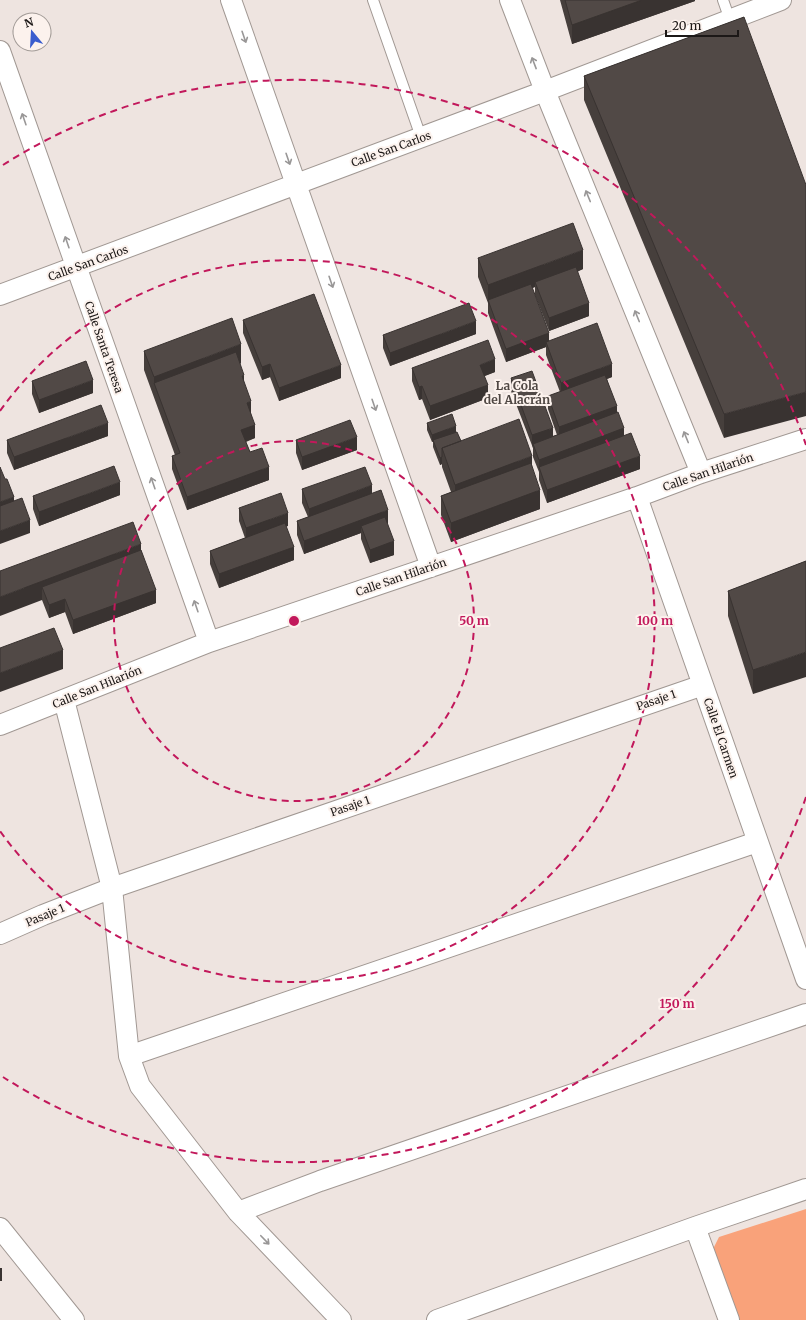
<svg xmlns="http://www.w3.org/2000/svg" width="806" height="1320" font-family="Merriweather,serif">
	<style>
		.green { fill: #f9a27a }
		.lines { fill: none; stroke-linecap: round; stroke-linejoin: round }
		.service-casing { stroke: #a19893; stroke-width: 12 }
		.minor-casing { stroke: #a19893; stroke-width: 22 }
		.service { stroke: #fff; stroke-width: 10 }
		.minor { stroke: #fff; stroke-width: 20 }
		.wall { fill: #463f3c }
		.shaded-wall { fill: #393331 }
		.building { fill: #514946; stroke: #393331 }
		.oneway { stroke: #999797 }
		.ring { fill: none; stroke: #c2185b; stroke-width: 2; stroke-dasharray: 7 5 }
		.labels { text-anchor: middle; stroke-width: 4; stroke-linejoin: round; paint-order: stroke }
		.street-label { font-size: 11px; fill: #1c1817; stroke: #fcf2ed }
		.neighbourhood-label { font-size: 12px; font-weight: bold; fill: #4f4743; stroke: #fcf2ed }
		.centre { fill: #c2185b; stroke: #fcf2ed; stroke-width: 2 }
		.ring-label { font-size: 12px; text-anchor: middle; font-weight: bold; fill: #c2185b; stroke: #fcf2ed; stroke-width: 4; stroke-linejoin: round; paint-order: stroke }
	</style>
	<rect width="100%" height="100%" fill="#eee4e0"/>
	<!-- green -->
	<path class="green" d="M806 1209V1320H737L712 1251 719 1237Z"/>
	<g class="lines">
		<defs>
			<path id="service" d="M373 0 421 137
				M723 0 730 20"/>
			<path id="minor" d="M231 0 431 567
				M510 0 545 91 701 473
				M0 51 209 642
				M0 295 545 91 781 0
				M637 497 806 979
				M64 700 112 888 129 1056 140 1086 238 1212 341 1320
				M0 725 209 642 637 497 701 473 806 439
				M0 934 43 915 112 888 703 685
				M129 1056 757 842
				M238 1212 320 1181 806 1014
				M695 1227 729 1320
				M0 1228 74 1320
				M437 1320 695 1227 806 1189"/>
		</defs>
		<!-- service casing -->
		<use href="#service" class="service-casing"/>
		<!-- minor casing -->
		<use href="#minor" class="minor-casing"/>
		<!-- service -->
		<use href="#service" class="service"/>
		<!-- minor -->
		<use href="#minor" class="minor"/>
	</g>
	<!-- wall -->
	<path class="wall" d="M560 0H695V1L572 44Z
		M744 17 724 438 584 100V76Z
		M478 258 583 269 577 272 589 316 549 331 535 295V287L532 288 549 341 612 377 607 379 617 413 624 435 640 469 547 503 539 480V472L533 457V448L511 391V378L553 436 557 435 548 409V396L560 392 546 355V347L506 362 488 313V303L478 277Z
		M243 320 341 378 279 401 270 377 262 380 243 333Z
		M476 334 390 366 383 348V335Z
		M144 351 241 363 240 364 251 414 255 438 246 442 250 452 269 480 187 510 172 469V456L175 455 144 370Z
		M412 368 495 372 484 376 488 398 430 420 422 399 419 400 412 381Z
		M32 381 93 393 39 413 32 394Z
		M427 423 456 432 461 441 532 467 540 509 451 542 441 515V496L451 492 442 467V464L440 465 433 447V441L432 442 427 430Z
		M108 436 14 470 7 453V440Z
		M296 440 357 450 302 470 296 453Z
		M302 489 372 494 388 523H387L394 555 370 563 361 539V533L304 554 297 535V521L308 517 302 503Z
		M120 495 39 526 33 509V496Z
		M239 508 288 526H286L294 560 219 588 210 564V551L245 538 239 521Z
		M141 550 156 603 73 634 65 612 49 618 42 600 0 571Z
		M806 561 753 694 728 616V591Z"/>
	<!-- shaded-wall -->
	<path class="shaded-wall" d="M642 0H695V1L572 44V25Z
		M583 250V269L537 286 535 282V287L489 304 488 302V285Z
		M589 303V316L549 331V318Z
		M476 321V334L390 366V353Z
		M549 333V346L546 342V347L506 362V349Z
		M241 344V363L158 394 154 383V377Z
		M495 359V372L480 378V365Z
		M270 364V377L262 380V367Z
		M612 364V377L561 396V383Z
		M341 365V378L279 401V388Z
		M244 375V388L242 376Z
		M93 380V393L39 413V400Z
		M488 385V398L430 420V406Z
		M422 386V399L419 400V387Z
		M806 392V416L724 438V414Z
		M251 401V414L247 416V403Z
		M617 406V419L559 440V427Z
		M108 423V436L14 470V457Z
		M255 425V438L241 443V430Z
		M456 426V432L432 442V435Z
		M553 428V441L533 444 532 448V435Z
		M624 428V441L539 467V460Z
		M357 437V450L302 470V457Z
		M532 456V475L455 504V485Z
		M640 456V469L547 503V490Z
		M442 457V464L440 465V458Z
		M269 467V480L187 510V497Z
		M120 482V495L39 526V512Z
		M372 485V498L309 522V509Z
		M540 490V509L451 542V523Z
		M14 497V510L0 515V502Z
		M388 510V523L364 532 361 526V533L304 554V541Z
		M288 513V526L246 541V528Z
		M30 520V533L0 544V531Z
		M394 541V555L370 563V550Z
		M141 544V563L42 587V600L0 616V597Z
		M294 547V560L219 588V574Z
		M156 590V603L73 634V620Z
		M65 599V612L49 618V605Z
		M63 650V669L0 692V673Z
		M806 652V677L753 694V670Z
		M0 1268H2V1281H0Z"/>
	<!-- building -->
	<path class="building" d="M565 0H642L572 25Z
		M744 17 806 185V392L724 414 584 76Z
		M573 223 583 250 488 285 478 258Z
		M576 267 589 303 549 318 535 282Z
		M531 284 549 333 506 349 488 300Z
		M314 294 341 365 279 388 270 364 262 367 243 320Z
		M469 303 476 321 390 353 383 335Z
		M232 318 241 344 154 377 144 351Z
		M597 323 612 364 561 383 546 342Z
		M488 340 495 359 480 365 488 385 430 406 422 386 419 387 412 368Z
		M236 352 244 375 242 376 251 401 247 403 255 425 241 430 250 452 262 448 269 467 187 497 172 456 180 453 154 383Z
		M86 361 93 380 39 400 32 381Z
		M532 371 553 428 532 435 511 378Z
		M605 375 617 406 559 427 548 396Z
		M101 405 108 423 14 457 7 440Z
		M618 412 624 428 539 460 533 444Z
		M452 414 456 426 432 435 427 423Z
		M519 419 532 456 455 485 442 448Z
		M350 420 357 437 302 457 296 440Z
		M457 432 461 441 442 448V457L440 458 433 440Z
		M631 433 640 456 547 490 539 467Z
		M531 463 540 490 451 523 441 496Z
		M114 466 120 482 39 512 33 496Z
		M0 467 5 479H7L14 497 0 502Z
		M365 467 372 485 309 509 302 489Z
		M381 490 388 510 304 541 297 521Z
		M281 493 288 513 246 528 239 508Z
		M22 498 30 520 0 531V506Z
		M385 517 394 541 370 550 361 526Z
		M133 522 141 544 0 597V571Z
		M285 523 294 547 219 574 210 551Z
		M141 550 156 590 73 620 65 599 49 605 42 587Z
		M806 561V652L753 670 728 591Z
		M54 628 63 650 0 673V648Z"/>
	<!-- one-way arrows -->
	<defs><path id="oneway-shaft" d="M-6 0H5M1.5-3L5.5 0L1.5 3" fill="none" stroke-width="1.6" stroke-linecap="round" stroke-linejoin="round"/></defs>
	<g class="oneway">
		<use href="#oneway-shaft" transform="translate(244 37) rotate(71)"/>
		<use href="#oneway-shaft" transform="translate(534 63) rotate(-111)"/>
		<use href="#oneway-shaft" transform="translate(24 119) rotate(-109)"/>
		<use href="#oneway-shaft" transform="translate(288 159) rotate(71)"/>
		<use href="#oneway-shaft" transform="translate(588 196) rotate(-112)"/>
		<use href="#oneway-shaft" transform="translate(67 242) rotate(-109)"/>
		<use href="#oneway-shaft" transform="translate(331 282) rotate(71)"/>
		<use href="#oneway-shaft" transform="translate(637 316) rotate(-112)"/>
		<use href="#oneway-shaft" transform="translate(374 405) rotate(71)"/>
		<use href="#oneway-shaft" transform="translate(686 437) rotate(-112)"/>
		<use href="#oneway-shaft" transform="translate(153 483) rotate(-109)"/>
		<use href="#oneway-shaft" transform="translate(196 606) rotate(-109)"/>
		<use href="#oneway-shaft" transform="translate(265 1240) rotate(46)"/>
	</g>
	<!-- distance rings -->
	<g class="ring">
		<circle cx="294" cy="621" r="180"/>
		<path d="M0 411A361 361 0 1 1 0 831"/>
		<path d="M806 797A541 541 0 0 1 3 1077M3 165A541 541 0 0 1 806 445"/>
	</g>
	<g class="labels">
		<!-- street labels -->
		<g class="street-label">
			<text transform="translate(391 149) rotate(-20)" y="4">Calle San Carlos</text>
			<text transform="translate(88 263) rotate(-20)" y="4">Calle San Carlos</text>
			<text transform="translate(104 347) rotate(71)" y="4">Calle Santa Teresa</text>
			<text transform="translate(708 472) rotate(-19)" y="4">Calle San Hilarión</text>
			<text transform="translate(401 577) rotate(-19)" y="4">Calle San Hilarión</text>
			<text transform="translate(97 687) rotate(-22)" y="4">Calle San Hilarión</text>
			<text transform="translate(656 700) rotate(-19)" y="4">Pasaje 1</text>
			<text transform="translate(721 738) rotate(71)" y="4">Calle El Carmen</text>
			<text transform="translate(350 806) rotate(-19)" y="4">Pasaje 1</text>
			<text transform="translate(45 915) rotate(-23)" y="4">Pasaje 1</text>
		</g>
		<!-- neighbourhood labels -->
		<g class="neighbourhood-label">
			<text x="517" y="390">La Cola<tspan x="517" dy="14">del Alacrán</tspan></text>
		</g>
	</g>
	<circle cx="294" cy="621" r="6" class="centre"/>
	<g class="ring-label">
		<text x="474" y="625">50 m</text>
		<text x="655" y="625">100 m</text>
		<text x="677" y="1008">150 m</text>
	</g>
	<!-- north arrow -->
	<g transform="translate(32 32) rotate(342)"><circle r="19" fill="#fcf2ed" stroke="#a29b97"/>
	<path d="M0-3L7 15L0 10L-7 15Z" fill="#3a5dce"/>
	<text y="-6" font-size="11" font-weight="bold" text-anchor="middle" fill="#1c1817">N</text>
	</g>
	<!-- scale -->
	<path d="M666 30v6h72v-6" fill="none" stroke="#1c1817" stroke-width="2"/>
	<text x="672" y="30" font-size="12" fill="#1c1817" stroke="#fcf2ed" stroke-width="3" paint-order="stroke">20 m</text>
</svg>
